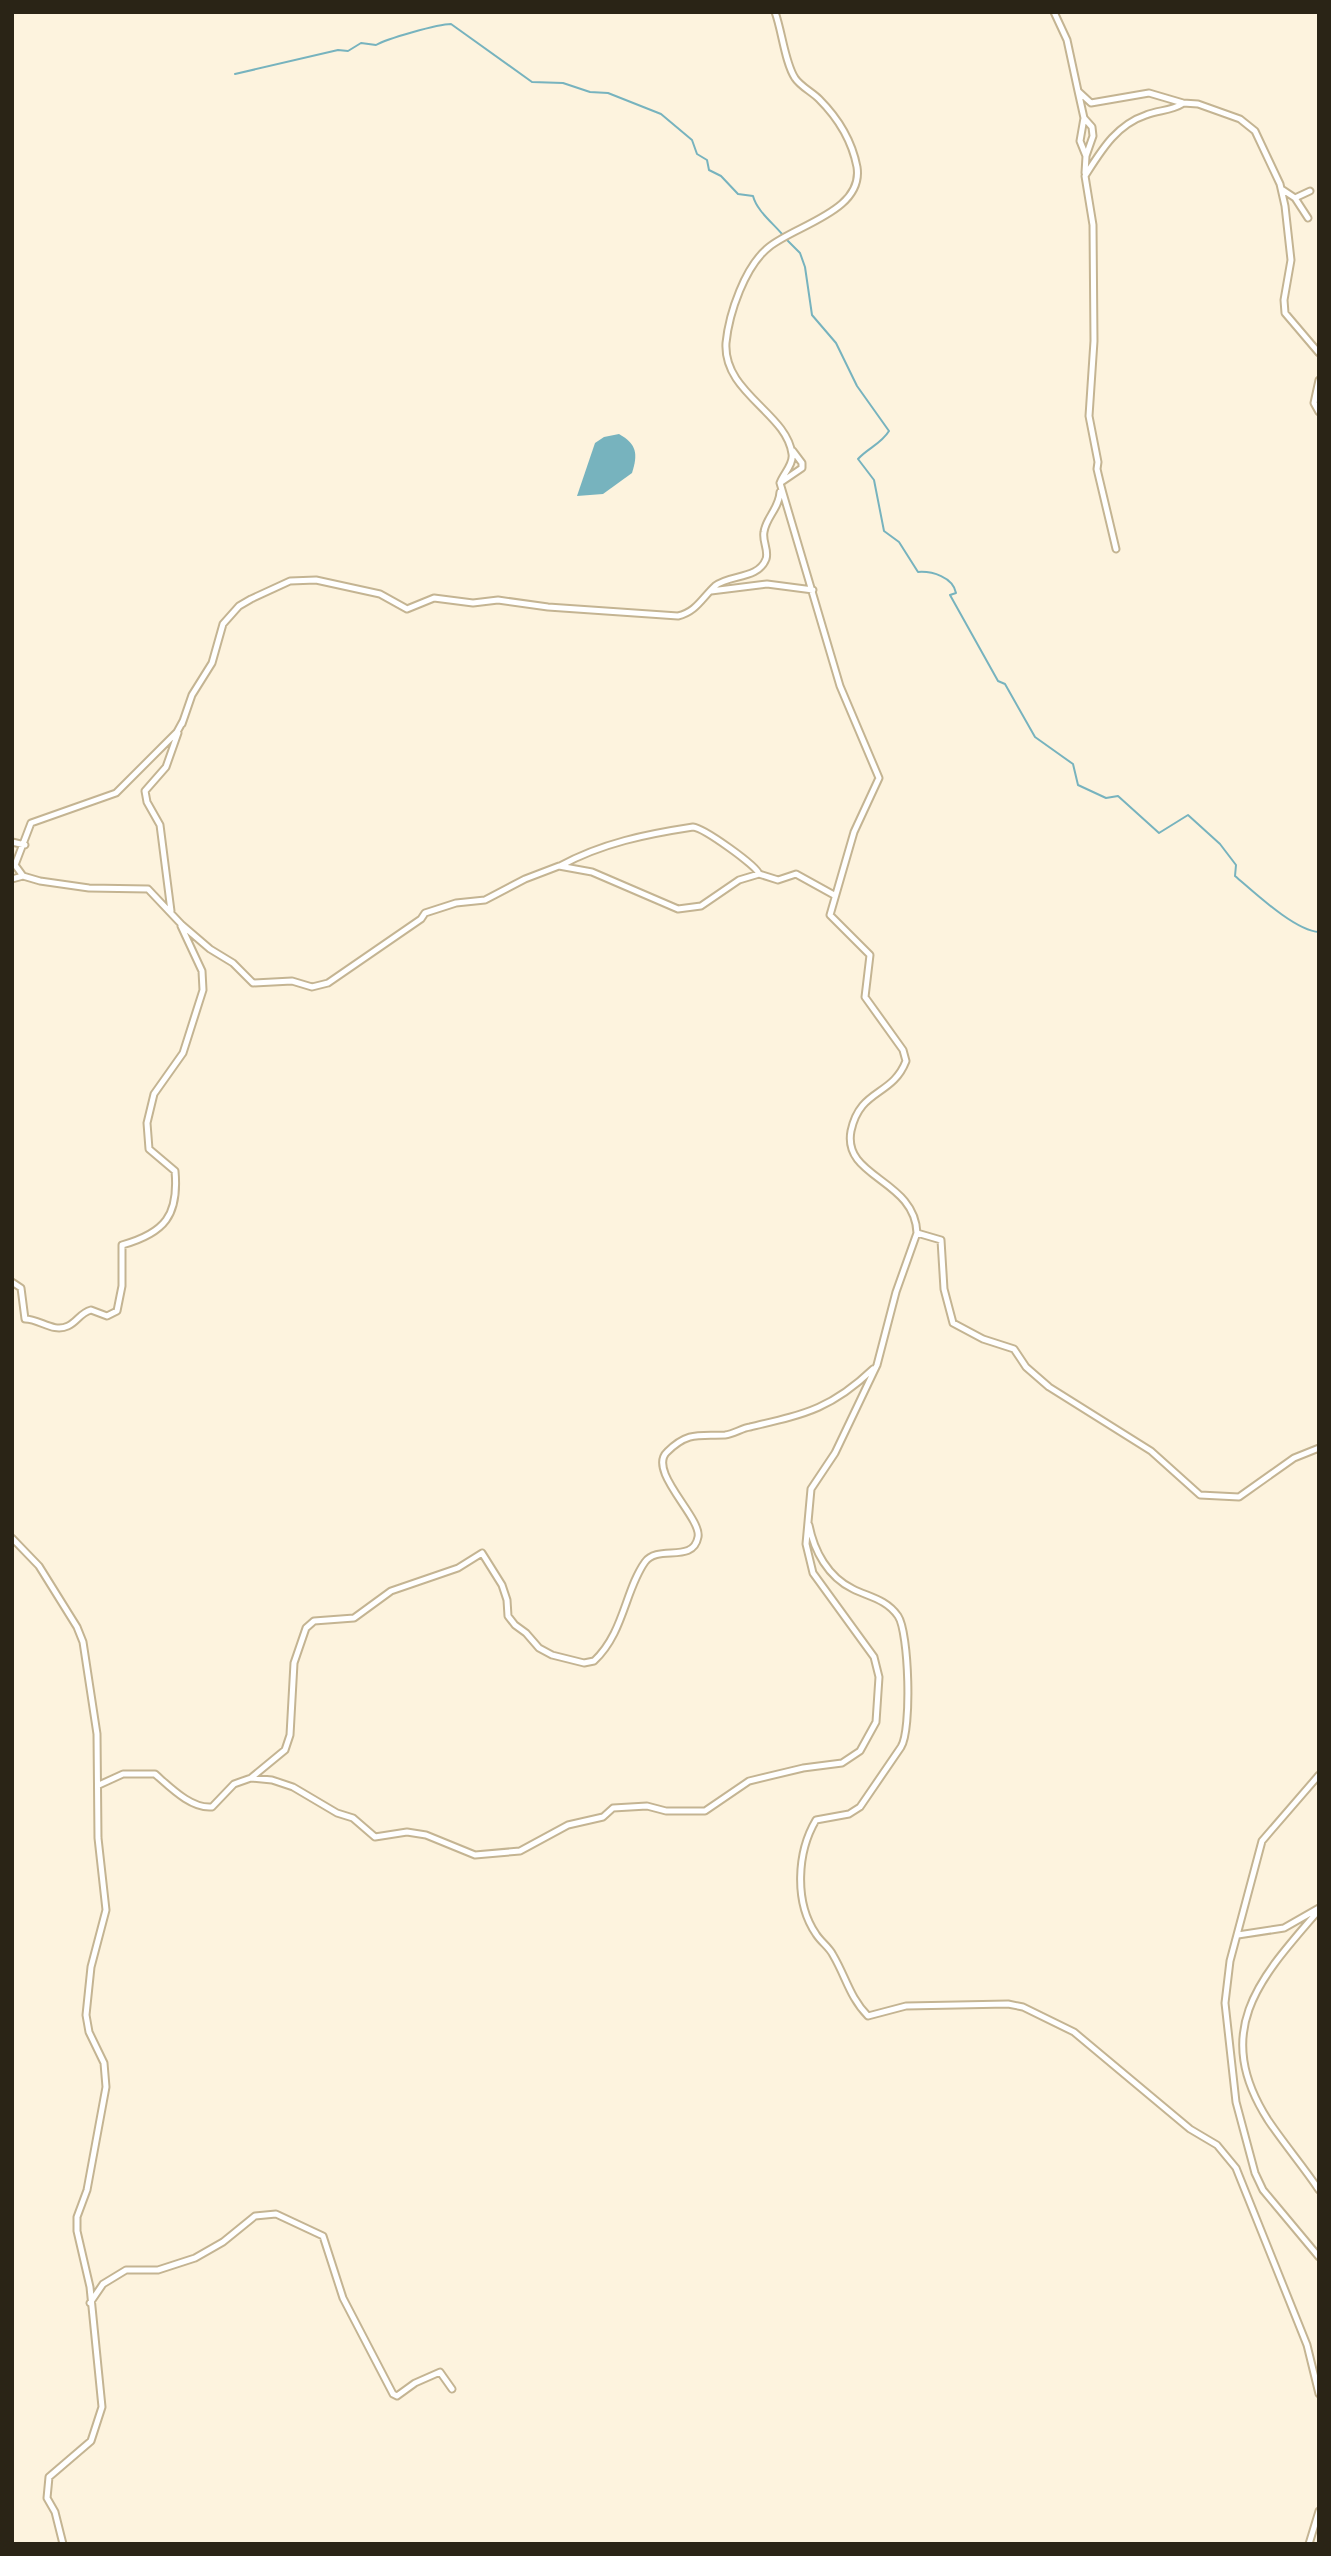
<svg xmlns="http://www.w3.org/2000/svg" width="1331" height="2556" font-family="Figtree,sans-serif">
	<style>
		.water { fill: #77b3be }
		.lines { fill: none; stroke-linecap: round; stroke-linejoin: round }
		.stream { stroke: #77b3be; stroke-width: 2 }
		.street-casing { stroke: #c4b492; stroke-width: 9 }
		.street { stroke: #fff; stroke-width: 5 }
	</style>
	<rect width="100%" height="100%" fill="#fdf3de"/>
	<!-- water -->
	<path class="water" d="M619 434C637 444 638 454 632 473L603 494 577 496 595 443 604 437Z"/>
	<g class="lines">
		<!-- stream -->
		<path class="stream" d="M235 74 338 50 348 51 361 43 376 45C386 39 438 24 451 24L532 82 563 83 590 92 608 93 661 114 692 140 697 154 707 160 709 170 721 176 738 194 753 196C757 211 772 222 782 234
			M786 239 800 253 805 267 812 315 836 343 857 386 889 431C881 444 868 448 858 459L874 480 884 531 899 542 918 572C932 571 953 577 956 593L950 595 998 681 1005 684 1035 737 1073 764 1078 785 1106 798 1118 796 1159 833 1188 815 1220 844 1236 865 1235 876C1254 892 1295 931 1319 932"/>
		<defs>
			<path id="street" d="M775 12C782 31 785 63 795 78 800 86 812 92 819 99 837 117 852 141 857 167 864 211 796 225 769 247 745 266 729 313 726 343 723 393 787 413 792 454 794 464 783 474 780 483L840 686 879 778 854 832 830 915 870 955 865 997 903 1050 906 1061C892 1097 860 1088 851 1131 842 1178 915 1179 917 1233L941 1240 944 1289 953 1323 983 1339 1014 1349 1026 1367 1049 1387 1151 1451 1200 1495 1239 1497 1294 1458 1319 1448
				M1054 12 1067 40 1078 91 1091 103 1149 93 1183 103 1198 104 1240 119 1255 131 1280 184 1285 206 1291 260 1284 300 1285 313 1319 353
				M1078 91 1084 118 1092 127 1093 136 1086 156 1085 173
				M1084 118 1080 141 1086 156
				M1283 190 1295 198 1310 191
				M1295 198 1308 218
				M1319 380 1314 403 1319 412
				M780 483 802 468V463L793 451
				M1116 549 1097 469 1098 462 1089 416 1094 341 1093 225 1085 176C1101 151 1116 125 1146 115 1158 110 1171 111 1182 104
				M711 591 767 584 813 590
				M183 721 177 732 116 793 31 823 15 865 23 876 40 881 89 888 148 889 182 925 210 949 233 963 253 983 292 981 312 987 328 983 421 919 425 913 456 903 485 900 525 879 559 866 592 872 678 909 701 906 739 880 759 874 778 880 796 874 834 895
				M182 724 192 695 212 663 223 624 239 606 251 599 290 581 316 580 380 594 407 609 434 598 473 603 498 600 548 607 678 616C696 612 702 598 715 586 729 574 758 580 766 559 769 550 762 541 764 532 766 517 779 509 780 492
				M12 842 25 845
				M560 866C602 843 647 834 693 827 704 828 757 866 759 874
				M12 879 23 876
				M171 911 160 825 147 802 145 791 166 767 178 733
				M12 1282 21 1288 25 1319C40 1319 53 1333 68 1326 77 1322 80 1313 91 1310L107 1316 117 1311 122 1286V1245C165 1233 179 1215 175 1171L149 1149 147 1123 154 1094 183 1053 203 990 202 971 181 926
				M809 1525C814 1551 828 1577 853 1589 869 1597 886 1599 898 1616 909 1632 912 1730 901 1747L860 1807 849 1814 816 1820C797 1852 794 1902 816 1934 821 1942 829 1947 833 1955 846 1977 850 1998 868 2016L906 2006 1008 2004 1023 2007 1074 2032 1190 2129 1217 2145 1236 2168 1307 2345 1319 2394
				M12 1538 39 1566 77 1627 83 1642 97 1734 98 1838 106 1910 91 1967 86 2015 89 2032 104 2063 106 2087 87 2190 77 2217V2231L90 2287 102 2407 91 2441 49 2477 47 2498 55 2512 63 2544
				M1319 1775 1262 1841 1230 1961 1225 2003 1236 2102 1255 2173 1263 2190 1319 2257
				M251 1778 285 1750 290 1735 294 1663 306 1628 314 1621 354 1618 391 1591 458 1568 482 1553 502 1585 507 1600 508 1616 515 1625 526 1633 539 1648 552 1655 584 1663 594 1661C624 1633 625 1590 645 1562 658 1544 693 1564 698 1537 702 1518 647 1471 667 1452 688 1431 700 1436 725 1435 734 1434 742 1428 750 1427 805 1414 831 1409 873 1369
				M99 1785 123 1774H155C170 1787 191 1809 212 1807L234 1784 251 1778 272 1780 293 1787 337 1813 353 1818 375 1837 407 1832 426 1835 475 1855 520 1851 568 1825 603 1817 613 1808 647 1806 666 1811H705L749 1781 803 1768 842 1763 860 1751 876 1722 879 1677 874 1657 813 1573 806 1544 811 1489 835 1453 877 1365 896 1292 917 1233
				M1319 1910C1260 1978 1211 2030 1268 2120 1284 2144 1303 2166 1319 2190
				M1238 1935 1284 1928 1319 1908
				M90 2303 103 2284 126 2270H158L195 2258 223 2242 255 2216 276 2214 323 2236 343 2298 393 2394 397 2396 415 2383 440 2372 452 2389
				M1309 2544 1319 2511"/>
		</defs>
		<!-- street casing -->
		<use href="#street" class="street-casing"/>
		<!-- street -->
		<use href="#street" class="street"/>
	</g>
	<!-- border -->
	<rect width="1331" height="2556" fill="none" stroke="#2a2416" stroke-width="28"/>
</svg>
